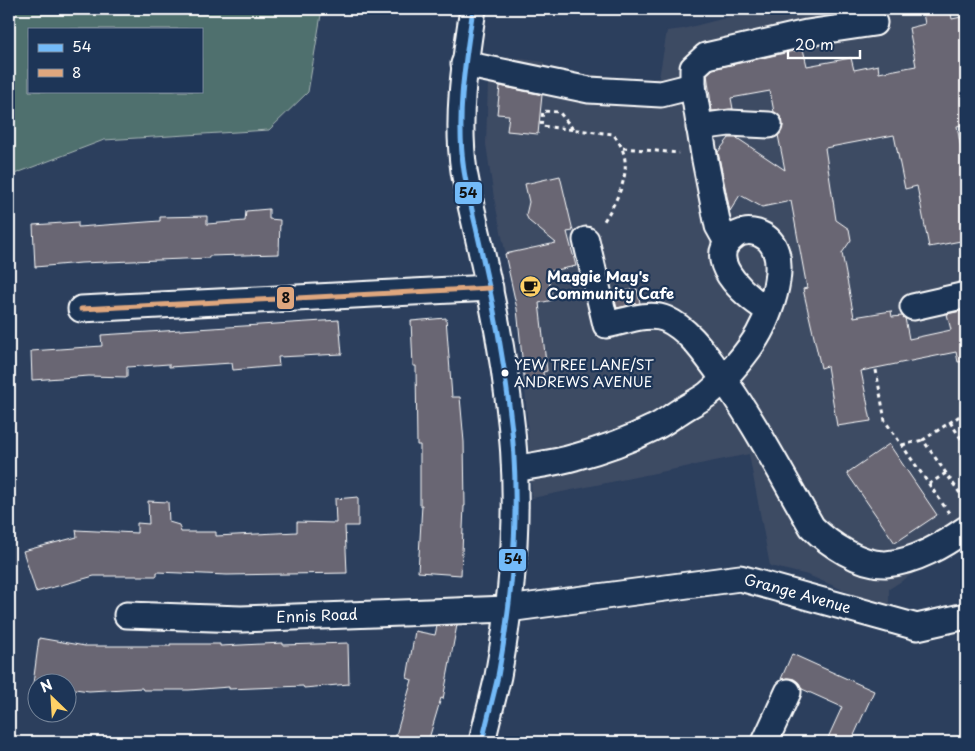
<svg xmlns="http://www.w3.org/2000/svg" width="975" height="751" font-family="'Playpen Sans',sans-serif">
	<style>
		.built { fill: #3e4b64 }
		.green { fill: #506f6e; stroke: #a8b7b6; fill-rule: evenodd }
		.building { fill: #696673; stroke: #fff }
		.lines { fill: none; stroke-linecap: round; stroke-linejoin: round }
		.minor-casing { stroke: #fff; stroke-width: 29 }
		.path { stroke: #fff; stroke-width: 3; stroke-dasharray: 4 4; stroke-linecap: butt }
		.minor { stroke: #1d3557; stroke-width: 25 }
		.bus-1-casing { stroke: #1d3557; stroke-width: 9 }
		.bus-2-casing { stroke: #1d3557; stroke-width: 9 }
		.bus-1 { stroke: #73baf8; stroke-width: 5 }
		.bus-2 { stroke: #dfa77e; stroke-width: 5 }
		.bus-dot { fill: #fff; stroke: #1d3557; stroke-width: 2 }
		.labels { text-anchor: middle; stroke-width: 4.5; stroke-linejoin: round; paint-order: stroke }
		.bus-label { font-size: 14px; fill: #fff; stroke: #1d3557; text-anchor: start }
		.poi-label { font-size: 15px; font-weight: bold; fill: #fff; stroke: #1d3557; text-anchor: start }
		.street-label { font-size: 15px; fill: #fff; stroke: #1d3557 }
		.line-badge { stroke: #1d3557; stroke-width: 2 }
		.pale-badge-label { font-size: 14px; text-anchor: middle; font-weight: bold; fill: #111 }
	</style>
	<rect width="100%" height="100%" fill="#2c3f5d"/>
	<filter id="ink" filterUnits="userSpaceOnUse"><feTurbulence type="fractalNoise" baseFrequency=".02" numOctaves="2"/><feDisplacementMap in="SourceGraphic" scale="10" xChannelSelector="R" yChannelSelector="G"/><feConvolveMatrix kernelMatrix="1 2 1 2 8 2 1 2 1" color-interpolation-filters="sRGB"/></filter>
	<g filter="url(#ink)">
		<!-- built -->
		<path class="built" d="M760 9H966V540L889 589V606L860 597 808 575 770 566 749 454 532 498 525 386 517 308 494 198 486 144 488 83 507 57 544 62 543 70 646 80 659 78 667 31 683 29Z"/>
		<!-- green -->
		<path class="green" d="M9 9H322L308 92 269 130 104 140 9 176ZM29 29H201V91H29Z"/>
		<!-- building -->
		<path class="building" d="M950 9 952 19 966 16V124L957 126 966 175V240L929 247 917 186 905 189 894 135 825 148 836 220 849 229 851 240 842 253 854 317 891 311 892 317 902 316 905 318 909 339 951 330 947 314 966 310V361L958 362 956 352 861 371 871 421 837 426 827 366 821 368 803 289 807 288 791 201 762 207 740 195 730 211 718 152 729 138H737L785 170 778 135 783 126 782 119 774 112 770 91 731 98 733 109 712 111 707 74 713 69 803 49 807 66 851 58 854 70 878 65 879 73 916 66 909 28 925 24 923 13Z
			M500 86 542 95 538 134 507 131 509 115 497 114Z
			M560 176 573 231 567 232 576 266 547 272 553 300 539 303 547 371 543 372 544 384 525 386 517 309 505 254 556 243 529 221 526 215 529 202 525 184Z
			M269 209V219L280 220 279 254 209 256V258L81 263 35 267 33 225 78 222V227L160 221V217L207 216V224L245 221 246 211Z
			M637 289 640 303 617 308 613 293Z
			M446 318 452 397H460L464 442 465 506H464L461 575 418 572 422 505H420V445H417L416 366H413L411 321Z
			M339 320 342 354 278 357 279 366 233 370 232 363 169 367V364L127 367V377L89 376 32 380 31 351 102 346 101 335Z
			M889 444 937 515 895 543 847 473Z
			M358 497V526H345L347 573 227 575 157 572V576H94L36 592 23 551 77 537 76 530 137 533V523L149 524 148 501 168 502 169 522 179 525 181 532H216V536L297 532V522L336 523 335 499Z
			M457 625 443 699 441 698 428 742H394L412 680 407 678 415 631 435 635 437 626Z
			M39 638 85 646H170V644H220V646L283 643V645L348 643 349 684 304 688 303 686 229 689V687L189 690H143L142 688 89 691 68 688V684H33Z
			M792 654 874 691 851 742H826L842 707 802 689 799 683 794 679 787 678 781 679Z"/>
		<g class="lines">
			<defs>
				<g id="minor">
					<path d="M473 9C465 62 456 117 464 171 469 200 477 230 483 259 494 307 503 356 509 405 521 493 514 589 498 676 493 698 487 720 482 742"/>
					<path d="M464 64 589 90 661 94 693 86"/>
					<path d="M699 127 729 123 769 125"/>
					<path d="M586 240 606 325C623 322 649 311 666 319 688 329 703 351 717 370 753 419 781 474 812 527 829 544 860 565 886 564 915 562 943 545 966 529"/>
					<path d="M727 242 718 226 704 155 693 86V68L706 56 807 33 874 23"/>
					<path d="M913 307 966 295"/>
					<path d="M81 309 490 288"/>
					<path d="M515 469C535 465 555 463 575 457 601 450 629 440 653 428 663 424 672 416 682 410 690 405 700 400 708 394 723 382 750 350 759 333 772 310 794 248 760 234 756 232 749 231 745 232 739 232 733 237 729 241 706 264 751 301 769 310"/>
					<path id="s1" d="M127 615 241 619 508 609 740 578 917 627 966 616"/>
					<path d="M765 742 788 692"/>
				</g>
			</defs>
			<!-- minor casing -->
			<use href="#minor" class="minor-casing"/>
			<!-- path -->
			<path class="path" d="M573 129 559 112 543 111 541 126 613 134C638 163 620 196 602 224
				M623 148 679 153
				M876 370 885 421 949 513
				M966 412 923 440 966 502
				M950 422 966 446
				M902 445 923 440
				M929 484 946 473"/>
			<!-- minor -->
			<use href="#minor" class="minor"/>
			<defs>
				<path id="bus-1" d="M473 9C465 62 456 117 464 171 469 200 477 230 483 259 494 307 503 356 509 405 521 493 514 589 498 676 493 698 487 720 482 742"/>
				<path id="bus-2" d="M81 309 490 288"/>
			</defs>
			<!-- bus-1 casing -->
			<use href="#bus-1" class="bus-1-casing"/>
			<!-- bus-2 casing -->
			<use href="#bus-2" class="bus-2-casing"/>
			<!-- bus-1 -->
			<use href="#bus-1" class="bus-1"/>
			<!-- bus-2 -->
			<use href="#bus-2" class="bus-2"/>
		</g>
	</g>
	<!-- icons -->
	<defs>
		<symbol id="cafe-disc" viewBox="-11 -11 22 22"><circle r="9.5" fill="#ffd166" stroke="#1d3557"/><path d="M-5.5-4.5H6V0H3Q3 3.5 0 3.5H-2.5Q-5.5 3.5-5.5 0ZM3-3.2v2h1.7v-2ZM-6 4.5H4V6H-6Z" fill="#111"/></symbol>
	</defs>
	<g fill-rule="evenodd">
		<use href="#cafe-disc" x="518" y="274" width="25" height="25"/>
	</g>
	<!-- markers -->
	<circle class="bus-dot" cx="505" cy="373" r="4.5"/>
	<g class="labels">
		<!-- bus labels -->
		<g class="bus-label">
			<text x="514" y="370">YEW TREE LANE/ST<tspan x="514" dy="17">ANDREWS AVENUE</tspan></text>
		</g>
		<!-- poi labels -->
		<g class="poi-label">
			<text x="547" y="282">Maggie May's<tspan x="547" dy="17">Community Cafe</tspan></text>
		</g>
		<!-- street labels -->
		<g class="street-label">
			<text dy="5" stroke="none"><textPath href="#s1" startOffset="675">Grange Avenue</textPath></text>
			<text dy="5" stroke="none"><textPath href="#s1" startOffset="190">Ennis Road</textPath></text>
		</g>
	</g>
	<g class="line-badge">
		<rect x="454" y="181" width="29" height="24" rx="5" fill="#73baf8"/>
		<rect x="276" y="286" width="19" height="24" rx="5" fill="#dfa77e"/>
		<rect x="498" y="548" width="29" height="24" rx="5" fill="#73baf8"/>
	</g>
	<g class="pale-badge-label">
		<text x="468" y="198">54</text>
		<text x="286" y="303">8</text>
		<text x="513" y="564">54</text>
	</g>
	<!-- margin -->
	<rect width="975" height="751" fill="none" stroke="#1d3557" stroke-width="30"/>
	<rect x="15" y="15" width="945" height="721" fill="none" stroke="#fff" stroke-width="2" filter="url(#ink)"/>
	<!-- legend -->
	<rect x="28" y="28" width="175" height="65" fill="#1d3557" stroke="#77869a"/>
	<rect x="38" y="44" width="25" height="8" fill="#73baf8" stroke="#77869a"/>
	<text x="72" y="52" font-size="15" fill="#ffffff">54</text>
	<rect x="38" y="69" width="25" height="8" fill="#dfa77e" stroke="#77869a"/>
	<text x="72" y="78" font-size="15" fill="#ffffff">8</text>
	<!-- north arrow -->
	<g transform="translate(52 698) rotate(335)"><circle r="24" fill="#1d3557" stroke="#77869a"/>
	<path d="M0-4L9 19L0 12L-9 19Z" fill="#ffd166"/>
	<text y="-8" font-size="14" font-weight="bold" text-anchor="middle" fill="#ffffff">N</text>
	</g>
	<!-- scale -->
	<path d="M788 50v8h72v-8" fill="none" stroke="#ffffff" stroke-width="2.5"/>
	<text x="795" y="50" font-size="15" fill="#ffffff" stroke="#1d3557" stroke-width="4" paint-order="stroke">20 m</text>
</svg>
